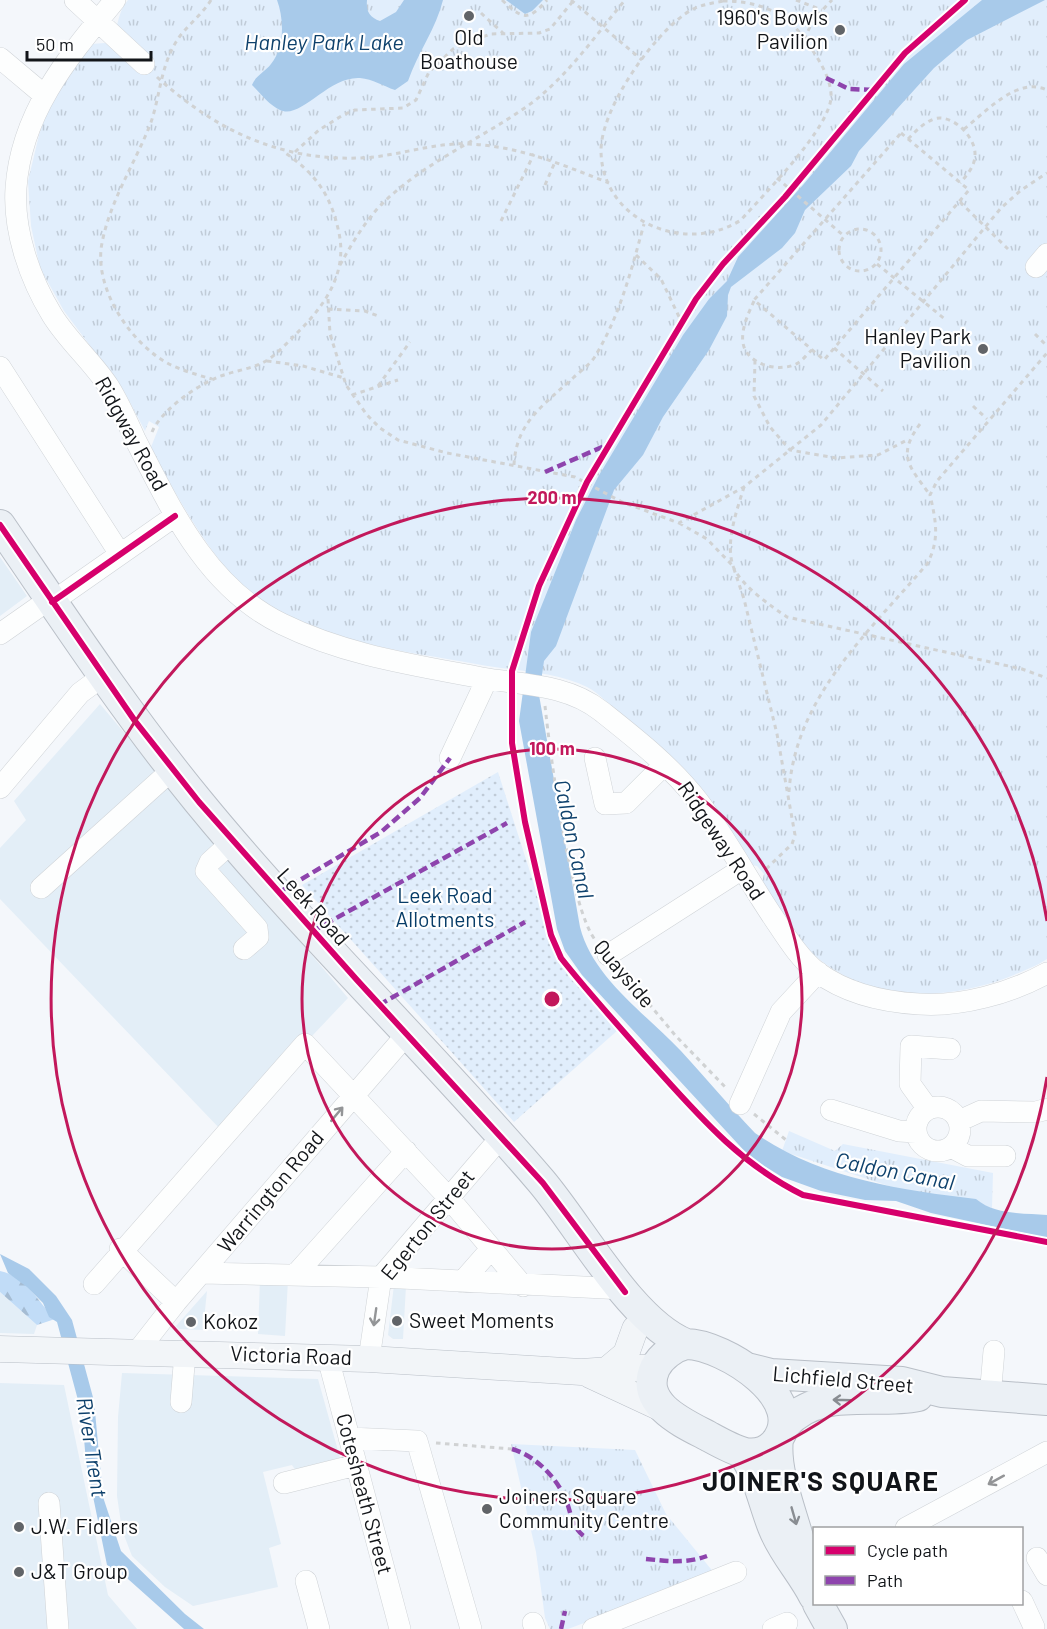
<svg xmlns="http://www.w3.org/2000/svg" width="1047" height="1629" font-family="Barlow,sans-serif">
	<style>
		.built { fill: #e3eef7 }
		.forest { fill: url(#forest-firs) }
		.park { fill: url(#park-tufts) }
		.garden { fill: url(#garden-dots) }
		.water { fill: #a8caea }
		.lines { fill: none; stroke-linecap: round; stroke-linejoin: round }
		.minor-casing { stroke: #cfd3d7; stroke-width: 22 }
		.major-casing { stroke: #b9bfc7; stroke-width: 27 }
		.highway-casing { stroke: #b9bfc7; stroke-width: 32 }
		.path { stroke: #d0d2d3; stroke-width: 3; stroke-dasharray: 4.5 4.5; stroke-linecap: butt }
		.minor { stroke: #fdfefe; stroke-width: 21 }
		.major { stroke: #f2f5f8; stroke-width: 26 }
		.highway { stroke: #ebf0f5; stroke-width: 30 }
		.quiet { stroke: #8e44ad; stroke-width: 4.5; stroke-dasharray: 9 4.5; stroke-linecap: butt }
		.cycleway-casing { stroke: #fff; stroke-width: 10 }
		.cycleway { stroke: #d6006c; stroke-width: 6 }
		.oneway { stroke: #939597 }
		.oneway2 { stroke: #898d92 }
		.ring { fill: none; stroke: #c2185b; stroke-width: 3 }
		.poi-dot { fill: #616468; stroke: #fff; stroke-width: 2 }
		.labels { text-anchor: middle; stroke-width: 4.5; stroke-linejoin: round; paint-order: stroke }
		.poi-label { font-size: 21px; fill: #121519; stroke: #fff; text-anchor: start }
		.street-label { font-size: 21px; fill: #121519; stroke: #fff }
		.park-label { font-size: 21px; fill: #073c67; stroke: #fff }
		.water-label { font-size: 22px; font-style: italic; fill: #0e416c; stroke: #fff }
		.district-label { font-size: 27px; font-weight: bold; letter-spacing: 1.5px; fill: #121519; stroke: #fff }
		.centre { fill: #c2185b; stroke: #fff; stroke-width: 3 }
		.ring-label { font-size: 18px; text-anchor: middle; font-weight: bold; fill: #c2185b; stroke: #fff; stroke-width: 4.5; stroke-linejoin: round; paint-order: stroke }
	</style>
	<defs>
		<pattern id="forest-firs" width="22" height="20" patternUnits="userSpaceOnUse" patternTransform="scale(1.5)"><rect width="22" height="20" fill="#c1dcf7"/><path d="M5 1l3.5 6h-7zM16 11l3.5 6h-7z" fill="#a5bcd3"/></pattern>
		<pattern id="park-tufts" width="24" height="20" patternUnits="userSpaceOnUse" patternTransform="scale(1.5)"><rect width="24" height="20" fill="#e1eefc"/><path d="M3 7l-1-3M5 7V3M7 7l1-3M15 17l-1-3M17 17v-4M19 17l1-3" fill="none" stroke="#c0cbd7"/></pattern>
		<pattern id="garden-dots" width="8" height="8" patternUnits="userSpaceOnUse" patternTransform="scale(1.5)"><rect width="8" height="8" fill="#e1eefc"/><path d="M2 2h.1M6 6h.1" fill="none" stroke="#c0cbd7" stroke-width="1.8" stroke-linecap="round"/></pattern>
	</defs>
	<rect width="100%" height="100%" fill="#f4f7fb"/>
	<!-- built -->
	<path class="built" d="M0 557 27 596 0 616Z
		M100 704 348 998 222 1131 0 899V848L26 820 14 801Z
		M260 1279 288 1280 285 1336 258 1334Z
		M394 1285 406 1286 403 1339H393L388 1335Z
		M207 1291 203 1330 179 1329 176 1326Z
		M0 1292 37 1325 34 1334 0 1333Z
		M122 1373 318 1379 342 1465 300 1477 292 1465 263 1472 281 1544 269 1548 278 1587 193 1606 165 1587 132 1556 122 1530 117 1496 118 1417Z
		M0 1383 64 1385 108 1595 137 1629H0Z"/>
	<!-- forest -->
	<path class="forest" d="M0 1271C27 1277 38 1302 55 1319L37 1325 0 1292Z"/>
	<!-- park -->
	<path class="park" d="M128 0H1047V959C1037 966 1025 970 1014 975 947 1002 868 1004 812 953 791 933 777 906 762 882L764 874 757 866 751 865C716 801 680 765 625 719 613 709 600 693 587 687 554 671 512 671 476 664 404 651 322 642 260 601 218 572 174 493 151 447L159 427 149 421 145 431 124 391 64 311 40 268 31 226 28 181 39 135 51 99 91 44 105 43 110 45C119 29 116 14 128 0Z
		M789 1131 835 1151 843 1144 993 1173 992 1208 898 1189 782 1151Z
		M511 1444 635 1450 666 1514 715 1574 568 1629H550L545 1618 536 1552Z"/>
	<!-- garden -->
	<path class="garden" d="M498 772 557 956 569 977 618 1030 514 1122 302 885Z"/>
	<!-- water -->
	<path class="water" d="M277 0H367C366 11 369 17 380 21L396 12 404 0H443C436 29 418 52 408 81L395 90C383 86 373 79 360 78 328 76 301 120 280 110 269 105 261 94 252 85 256 75 265 72 271 64 285 47 284 19 277 0Z
		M506 0H543L532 11 525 14Z
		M982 0H1045L967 40 934 68 859 151 851 166 805 210 795 233 782 248 731 287 728 295 727 316 709 350 663 417 643 455 614 490 556 646 544 661 539 695 580 927C593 978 645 1013 681 1051 706 1078 729 1106 755 1133 819 1178 900 1190 976 1199 995 1215 1023 1213 1047 1215V1238L931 1213 896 1201 865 1200 821 1191 782 1177 750 1157 582 975 565 951 557 929 519 721 531 632 576 520 598 477 683 335 709 299 727 281 738 257 803 185 904 64Z
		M0 1254 29 1269 56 1296 72 1320 94 1401 103 1497 121 1551 185 1614 204 1629H184L128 1579 107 1565 86 1462 82 1415 57 1322 49 1317 43 1303 27 1287 8 1273Z"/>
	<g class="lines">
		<defs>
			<path id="minor" d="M75 0 144 64
				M115 0C69 56 21 112 16 188 13 231 30 279 52 315 68 341 92 361 109 387 119 403 127 421 135 439 171 509 207 588 282 624 345 655 414 665 482 678 523 685 567 684 601 711 635 738 671 766 698 801 727 839 749 882 775 920 787 938 800 959 817 972 847 994 883 1002 919 1004 961 1007 1011 993 1047 973
				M0 58 44 95
				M1036 267 1047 254
				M0 367 120 554
				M0 634 47 601 52 602 175 516
				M450 758 487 679
				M595 758 605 804 626 803 664 765
				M0 788 80 693 103 676
				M233 841 210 862 206 871 257 928 258 937 244 949
				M41 888 173 769
				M608 955 742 869
				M740 1104 781 1012 818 972
				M916 1129a22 22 0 1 1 44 0a22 22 0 1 1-44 0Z
				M928 1109 910 1084 911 1046 950 1049
				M831 1110 899 1131 916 1132
				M959 1121 981 1111 1036 1112 1047 1109
				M951 1147 968 1156H1005
				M120 1249 176 1302
				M202 1273 381 1277 624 1289
				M296 1274 406 1151
				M462 1282 491 1249
				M94 1284 305 1044 448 1197 523 1286
				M137 1352 176 1302 407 1034
				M328 1358 400 1629
				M369 1359 381 1277 502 1136
				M990 1397 994 1351
				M181 1402 185 1353
				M349 1438 417 1441 471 1629
				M284 1483 356 1465
				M49 1503 58 1629
				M906 1528 1047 1452
				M1037 1558 1047 1575
				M306 1581 319 1629
				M1022 1601 1034 1627
				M533 1623 535 1629
				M593 1629 736 1572
				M773 1629 787 1623"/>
			<path id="major" d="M0 1349 369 1359 581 1372 656 1367
				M607 1370 626 1354 635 1329
				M590 1375 663 1409"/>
			<path id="highway" d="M0 525C64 619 126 713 198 801 306 933 430 1051 541 1181 581 1228 631 1322 686 1344
				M686 1344C724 1344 813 1401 774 1444 766 1452 756 1455 745 1453 733 1450 719 1442 708 1436 683 1423 639 1404 655 1368 661 1356 674 1347 686 1344Z
				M747 1368 771 1374 902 1382 942 1392 1047 1400
				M785 1425C819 1386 873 1405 918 1396
				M778 1439C773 1477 800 1530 806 1570
				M743 1453C759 1476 763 1502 773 1527 783 1553 802 1572 814 1596
				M818 1604 832 1629"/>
		</defs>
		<!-- minor casing -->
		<use href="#minor" class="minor-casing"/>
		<!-- major casing -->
		<use href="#major" class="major-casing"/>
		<!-- highway casing -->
		<use href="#highway" class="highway-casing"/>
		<!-- path -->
		<path class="path" d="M211 0C201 16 185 27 176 42 160 68 160 98 150 125 134 165 110 201 102 243 93 288 131 344 169 364 183 371 198 375 212 379
			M502 0C522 19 528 22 547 0
			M571 0 642 60
			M796 0 822 10
			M723 1C755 1 784 10 803 37 814 52 830 74 831 94 834 125 762 196 741 220 686 255 603 222 601 152 600 110 651 38 685 14 697 5 709 4 723 1Z
			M481 13 504 34
			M804 39 814 19 832 0
			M157 77C215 130 280 161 360 158 396 157 433 142 469 144 519 146 563 165 609 183
			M964 129C986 112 1017 76 1047 90
			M901 133 969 190 824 360 754 300Z
			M908 139C916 131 923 123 934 119 952 113 976 137 975 155 975 166 967 175 960 183
			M295 152 319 130 343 115 355 110 403 108 416 100 429 72 453 49 490 34 539 33 550 29 574 0
			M777 178 844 236
			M545 185 555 162
			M960 202 1008 249
			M501 221 534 154
			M839 250a21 21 0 1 1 42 0a21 21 0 1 1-42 0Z
			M636 255 661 279 682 323
			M877 264 946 320
			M340 265C351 245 363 225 378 208 422 162 483 139 533 102 569 74 596 35 625 0
			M328 299 330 334 346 385 367 415 380 428 398 440 447 453 575 477 622 502 679 523 744 487 821 425 1001 208 1020 191 1047 173
			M754 301C748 314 737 337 746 351 755 367 783 372 798 363 803 360 807 354 812 350
			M328 309 365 311 378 316
			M1035 334 1047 346
			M834 348 883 391
			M755 360 754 396 770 427 790 450 836 458 878 455 909 439
			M267 361 303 366 344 378
			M378 386 410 342
			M352 395 398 380
			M973 406 987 419
			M920 424C896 456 910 467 930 495
			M152 432C161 411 193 388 214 379 230 371 250 370 266 361 276 355 285 345 293 337 322 309 348 276 339 233 331 195 316 174 284 152
			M514 465C516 422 544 405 574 377 581 371 589 365 594 358 620 316 631 271 644 224
			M744 487C737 510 725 542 733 566 740 585 771 606 787 617L1022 669 1047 678
			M679 523 707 539 733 566 744 599 777 734 795 835 792 844 765 870
			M545 706C550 752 570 910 596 941
			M789 792C795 697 869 632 927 564 940 540 936 521 930 495L937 481 1047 353
			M620 969 675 1035 727 1089
			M754 1114 786 1140
			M436 1443 512 1449"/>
		<!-- minor -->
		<use href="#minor" class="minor"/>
		<!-- major -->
		<use href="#major" class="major"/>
		<!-- highway -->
		<use href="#highway" class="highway"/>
		<!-- quiet -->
		<path class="quiet" d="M826 78 849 89 874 90
			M545 472 609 444
			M278 893 381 832 420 798 450 758
			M313 931 507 823
			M379 1005 525 922
			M512 1449C536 1456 557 1478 566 1500 572 1515 571 1527 585 1537
			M646 1559C668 1561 685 1564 707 1556
			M561 1629 565 1611"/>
		<defs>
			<path id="cycleway" d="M965 0 905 53 785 197 723 264 696 299 587 482 539 586 512 671V743L525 822 551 935 561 958C587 991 616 1023 645 1056 694 1110 736 1162 803 1195L1047 1242
				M0 525 135 721 199 802 357 980 543 1183 625 1292
				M52 602 175 516"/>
		</defs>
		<!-- cycleway casing -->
		<use href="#cycleway" class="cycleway-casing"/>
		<!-- cycleway -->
		<use href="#cycleway" class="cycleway"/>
	</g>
	<!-- one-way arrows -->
	<defs><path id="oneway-shaft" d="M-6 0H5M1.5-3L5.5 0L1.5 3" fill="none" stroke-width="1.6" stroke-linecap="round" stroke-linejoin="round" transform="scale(1.5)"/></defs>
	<g class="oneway">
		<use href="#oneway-shaft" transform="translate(337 1114) rotate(-50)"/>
		<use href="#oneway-shaft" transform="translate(375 1317) rotate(98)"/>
		<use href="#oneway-shaft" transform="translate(996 1480) rotate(151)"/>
	</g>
	<g class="oneway2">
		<use href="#oneway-shaft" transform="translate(842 1400) rotate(-178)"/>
		<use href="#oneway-shaft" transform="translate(794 1516) rotate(74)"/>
	</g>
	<!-- distance rings -->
	<g class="ring">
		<circle cx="552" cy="999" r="250"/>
		<path d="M1047 1077A501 501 0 1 1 1047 921"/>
	</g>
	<!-- markers -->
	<g class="poi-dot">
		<circle cx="469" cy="16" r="6"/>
		<circle cx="840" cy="30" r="6"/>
		<circle cx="983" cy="349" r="6"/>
		<circle cx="397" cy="1321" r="6"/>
		<circle cx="191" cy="1322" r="6"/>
		<circle cx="487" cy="1509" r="6"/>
		<circle cx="19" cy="1527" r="6"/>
		<circle cx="19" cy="1572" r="6"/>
	</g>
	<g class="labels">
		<!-- poi labels -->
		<g class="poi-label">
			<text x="828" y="25" text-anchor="end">1960's Bowls<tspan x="828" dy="24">Pavilion</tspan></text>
			<text x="469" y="45" text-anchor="middle">Old<tspan x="469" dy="24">Boathouse</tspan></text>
			<text x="971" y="344" text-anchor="end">Hanley Park<tspan x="971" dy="24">Pavilion</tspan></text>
			<text x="409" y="1328">Sweet Moments</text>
			<text x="203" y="1329">Kokoz</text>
			<text x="499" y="1504">Joiners Square<tspan x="499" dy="24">Community Centre</tspan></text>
			<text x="31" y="1534">J.W. Fidlers</text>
			<text x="31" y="1579">J&amp;T Group</text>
		</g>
		<!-- street labels -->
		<g class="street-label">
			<text transform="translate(131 434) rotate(61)" y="7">Ridgway Road</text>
			<text transform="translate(721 841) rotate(56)" y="7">Ridgeway Road</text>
			<text transform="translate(313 907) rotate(48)" y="7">Leek Road</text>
			<text transform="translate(624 974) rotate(50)" y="7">Quayside</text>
			<text transform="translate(271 1192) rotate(-50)" y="7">Warrington Road</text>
			<text transform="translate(428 1225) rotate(-51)" y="7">Egerton Street</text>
			<text transform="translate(291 1356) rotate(2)" y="7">Victoria Road</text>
			<text transform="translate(843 1380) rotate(5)" y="7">Lichfield Street</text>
			<text transform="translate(364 1494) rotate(75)" y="7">Cotesheath Street</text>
		</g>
		<!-- park labels -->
		<g class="park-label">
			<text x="445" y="903">Leek Road<tspan x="445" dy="24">Allotments</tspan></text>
		</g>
		<!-- water labels -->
		<g class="water-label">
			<text x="324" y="50">Hanley Park Lake</text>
			<text transform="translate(574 839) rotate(78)" y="8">Caldon Canal</text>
			<text transform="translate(895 1171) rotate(11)" y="8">Caldon Canal</text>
			<text transform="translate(92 1447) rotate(81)" y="8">River Trent</text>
		</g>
		<!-- district labels -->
		<g class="district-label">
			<text x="821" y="1491">JOINER'S SQUARE</text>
		</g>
	</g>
	<circle cx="552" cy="999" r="9" class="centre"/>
	<g class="ring-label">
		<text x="552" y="504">200 m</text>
		<text x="552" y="755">100 m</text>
	</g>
	<!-- legend -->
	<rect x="813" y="1527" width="210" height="78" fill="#ffffff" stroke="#a0a1a3" stroke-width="1.5"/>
	<rect x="825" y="1546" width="30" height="9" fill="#d6006c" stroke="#a0a1a3" stroke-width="1.5"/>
	<text x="867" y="1557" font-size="18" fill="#121519">Cycle path</text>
	<rect x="825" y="1576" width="30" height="9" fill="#8e44ad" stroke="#a0a1a3" stroke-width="1.5"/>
	<text x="867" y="1587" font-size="18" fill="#121519">Path</text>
	<!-- scale -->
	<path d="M27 51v9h124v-9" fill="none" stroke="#121519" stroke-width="3"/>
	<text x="36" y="51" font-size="18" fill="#121519" stroke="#ffffff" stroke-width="4.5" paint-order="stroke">50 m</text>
</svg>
